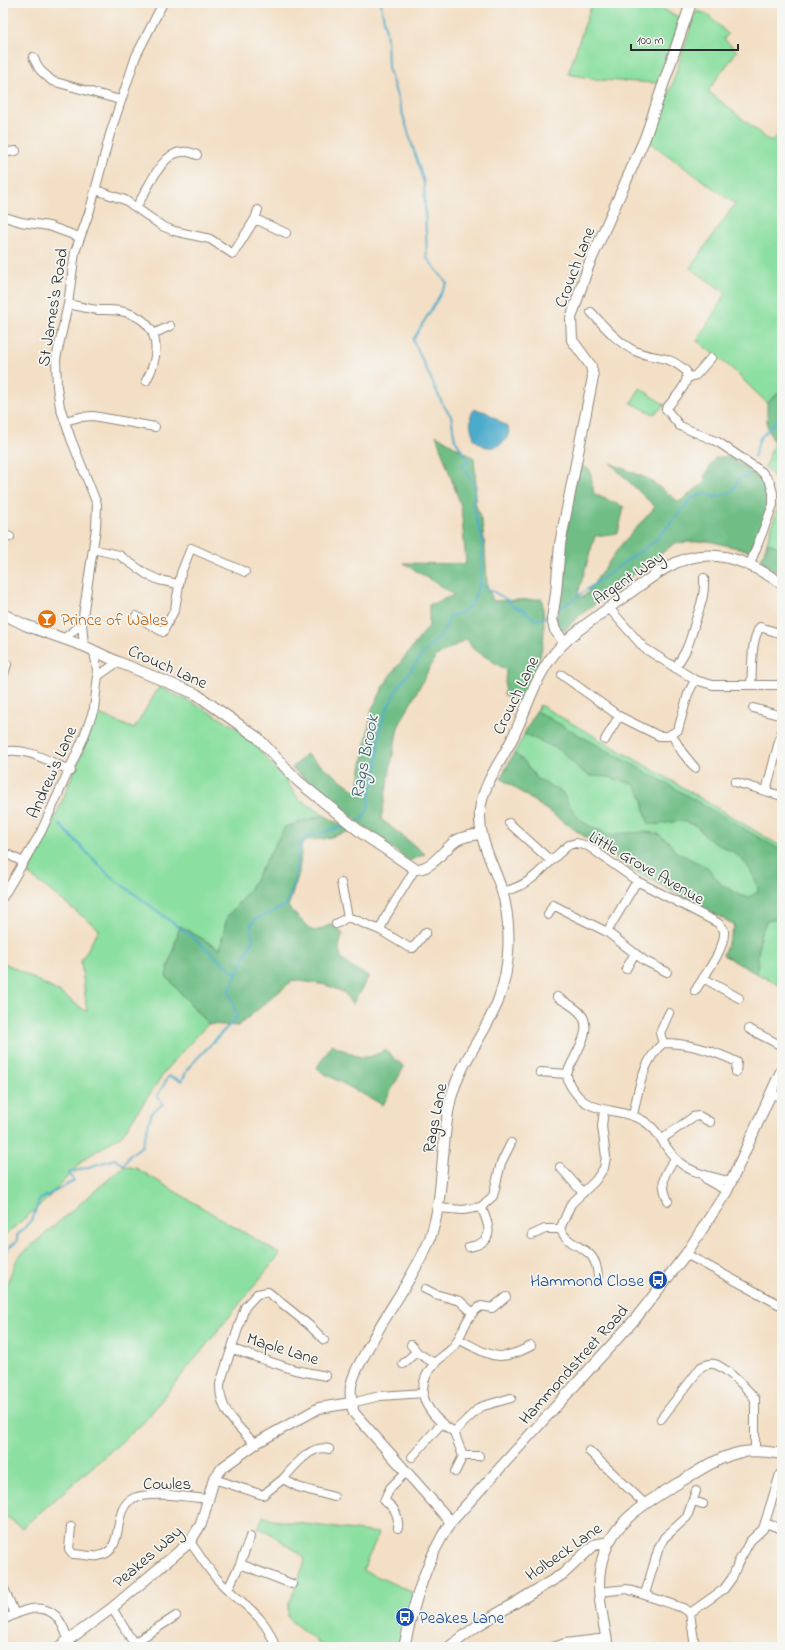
<svg xmlns="http://www.w3.org/2000/svg" width="785" height="1650" font-family="'Indie Flower',sans-serif">
	<style>
		.green { fill: #8bdfa0; stroke: #5b8566 }
		.forest { fill: #70be86; stroke: #4e7458 }
		.water { fill: #4cabcb; stroke: #3c6b7b }
		.lines { fill: none; stroke-linecap: round; stroke-linejoin: round }
		.stream { stroke: #4cabcb; stroke-width: 2 }
		.minor-casing { stroke: #8f8578; stroke-width: 10 }
		.tertiary-casing { stroke: #8f8578; stroke-width: 12 }
		.minor { stroke: #fff; stroke-width: 8 }
		.tertiary { stroke: #fff; stroke-width: 10 }
		.labels { text-anchor: middle; stroke-width: 3.5; stroke-linejoin: round; paint-order: stroke }
		.street-label { font-size: 17px; fill: #2b2b2b; stroke: #f6f6f2 }
		.food-label { font-size: 17px; fill: #c56008; stroke: #f6f6f2; text-anchor: start }
		.transit-label { font-size: 17px; fill: #164399; stroke: #f6f6f2; text-anchor: end }
		.water-label { font-size: 18px; font-style: italic; fill: #385e6b; stroke: #f6f6f2 }
	</style>
	<rect width="100%" height="100%" fill="#f6f6f2"/>
	<filter id="ink" filterUnits="userSpaceOnUse"><feTurbulence type="fractalNoise" baseFrequency=".025" numOctaves="2"/><feDisplacementMap in="SourceGraphic" scale="8" xChannelSelector="R" yChannelSelector="G"/><feConvolveMatrix kernelMatrix="1 2 1 2 8 2 1 2 1" color-interpolation-filters="sRGB"/></filter>
	<filter id="wash" filterUnits="userSpaceOnUse"><feTurbulence type="fractalNoise" baseFrequency=".012" numOctaves="4" result="noise"/><feDisplacementMap in="SourceGraphic" scale="16" xChannelSelector="R" yChannelSelector="G"/><feGaussianBlur stdDeviation="0.9" result="paint"/><feColorMatrix in="noise" values="0 0 0 0 0 0 0 0 0 0 0 0 0 0 0 0 0 1.4 0 .05"/><feComposite in="paint" operator="in"/></filter>
	<g filter="url(#wash)">
		<rect width="100%" height="100%" fill="#f3dfc5"/>
		<!-- green -->
		<path class="green" d="M592 3H650L681 18 658 83 600 80 568 74Z
			M696 11 707 14 728 34 724 39 737 51 708 91 771 142 782 130V390L767 403 731 368 697 341 726 293 690 268 735 204 648 141 670 91Z
			M640 388 665 405 654 414 631 403Z
			M782 435V575L761 561 779 504C780 490 777 477 765 467L774 443Z
			M159 687 203 708 242 731 284 778 298 798 324 815 285 827 250 889 227 917 220 949 180 926 166 976 208 1024 168 1067 122 1135 84 1159 45 1201 3 1237V962L59 992 87 1012 81 961 99 929 28 874 61 804 97 713 134 729Z
			M540 705 667 778 782 847V987L723 955 735 925 630 868 501 778Z
			M124 1166 136 1168 280 1254 143 1423 22 1528 3 1514V1292L18 1257Z
			M263 1516 272 1520 379 1533 363 1570 414 1593 399 1647H324L291 1621 288 1616V1607L305 1561 303 1556 268 1532 258 1528Z"/>
		<!-- forest -->
		<path class="forest" d="M782 390V435L774 443 767 426V403Z
			M436 435 474 458 476 485 475 502 482 523 485 547 487 585 493 601 542 599C543 609 544 620 544 630 544 650 532 687 519 703L504 695 506 670 472 648 467 639 436 656 398 727 381 819 425 854 409 861 324 795 292 768 306 754 357 792 372 709 389 677 429 626V605L454 595 404 563 466 564 461 506Z
			M728 456C740 465 762 476 768 491 773 505 756 537 750 551L708 541 675 543 579 616 565 630 559 628 556 618 563 553 578 464 590 470 594 494 624 507 618 533 595 536 577 597 585 596 620 546 655 507 610 463 648 479 679 502 705 482 704 477 715 458Z
			M768 542 782 549V575L761 561Z
			M536 711 664 782 782 851V918L767 921 760 935 757 974 723 955 735 925 630 868 501 778 514 753 524 761 537 779 562 792 569 805 580 820 593 828 610 834 647 832 658 834 669 842 675 851 682 855 707 867 722 885 742 896 749 897 758 892C758 877 742 856 729 850 723 846 715 845 710 840 703 835 700 827 692 824 675 817 663 827 649 824 642 809 647 798 633 784L608 777 590 776 580 770 560 750 524 734Z
			M324 815 351 831 324 839 307 840 302 844 299 873 288 907 311 930 316 931 332 924 343 934C332 960 347 966 369 976L352 1005 345 993 326 985 293 980 238 1026 208 1024 166 976 180 926 220 949 227 917 250 889 285 827Z
			M332 1044C356 1055 360 1064 385 1050L404 1067 383 1105 316 1069Z"/>
		<!-- water -->
		<path class="water" d="M475 409 486 412 508 427C512 439 498 449 487 447 483 446 478 443 475 440 471 432 467 416 475 409Z"/>
		<g class="lines">
			<!-- stream -->
			<path class="stream" d="M754 457 760 438 782 415
				M480 584 506 599 514 607 524 610 535 620H540L549 615
				M561 608 656 540 692 498 707 493 715 497 732 492 740 477H746L750 472
				M355 823 362 819 368 810 369 795 376 775 380 728 386 711 397 689 425 651 433 645 444 631 450 616 462 613 471 605 480 584 483 542 473 506 475 486 462 464 469 463 466 456 455 440 451 416 443 405 413 340 447 283 427 258 424 183 388 67 387 38 381 3
				M59 824 109 875 192 937 236 974
				M3 1253 17 1241V1236L33 1218 39 1200 74 1181 69 1173 115 1159 124 1165 130 1155 142 1146 152 1112 163 1104 157 1096 169 1076 182 1081 188 1068 237 1017 229 991 253 939 250 926 256 919 285 906C290 897 293 887 295 877 298 863 295 843 308 836L347 826"/>
		</g>
	</g>
	<g filter="url(#ink)">
		<g class="lines">
			<defs>
				<path id="minor" d="M33 57 40 70 52 81 120 100
					M3 149 8 152 16 151
					M96 190 125 200 162 226 174 231 210 239 233 254 255 219 286 233
					M136 207C148 191 160 153 182 152 187 151 193 153 197 155
					M5 217 21 222 49 226 79 237
					M255 219 258 210
					M68 304C78 306 88 309 98 310 108 310 118 309 128 313 162 324 160 356 146 381
					M591 312C604 326 617 342 635 351 654 360 666 353 686 371 691 384 673 399 666 409L680 426 718 442 762 472 770 482 773 493V505L750 564
					M153 334 170 326
					M687 378 696 375 711 358
					M65 421 80 417 93 416 155 427
					M3 534 10 537
					M93 549 119 555 146 574 159 580 178 584
					M609 608 644 648 695 680 713 685H782
					M136 616 163 632 175 609 181 573 191 548 245 572
					M64 639 82 623
					M84 646 82 623 96 528 97 504 71 439 60 407 57 387 56 359 68 304 75 252 90 210 110 134 136 56 163 3
					M675 668C686 652 689 645 694 626 699 608 705 599 704 578
					M562 675 619 716 659 736H668L678 730 688 694 695 680
					M98 676 118 662
					M3 677 7 664
					M751 684C753 667 750 642 760 627L782 634
					M753 708 782 716
					M672 735 682 752 695 768
					M605 740 619 716
					M3 752C26 746 50 762 71 771
					M735 782 782 796
					M766 791 782 730
					M509 823 551 861
					M3 852 23 862
					M341 883 348 917 380 930 408 947 413 948 426 932
					M502 892C536 884 543 865 569 845L576 843 588 846 637 881 718 923C721 926 725 929 724 934 724 950 704 976 695 991
					M3 897 41 832 83 739 94 709 98 676 94 651
					M548 915 553 905 607 932 645 961 667 972
					M336 924 348 917
					M380 930 385 918 415 869
					M607 932 637 881
					M626 969 635 953
					M703 978 739 998
					M557 997C565 1002 574 1006 580 1013 596 1030 572 1057 567 1074 567 1081 570 1086 574 1091 590 1115 619 1107 642 1120 659 1129 663 1146 676 1159 690 1174 712 1176 731 1182
					M749 1029 782 1046
					M663 1043 660 1033 669 1013
					M540 1072 567 1074
					M770 1093 782 1098
					M633 1115C638 1091 643 1060 663 1043 690 1043 714 1051 737 1062L736 1072
					M662 1139 693 1117 699 1116 710 1122
					M560 1167 583 1193
					M703 1175 707 1180 727 1191
					M668 1201C660 1182 663 1174 675 1159
					M437 1208 463 1210 481 1207
					M532 1235 545 1229H560
					M469 1247C496 1242 490 1226 481 1207L493 1196 501 1163 511 1143
					M686 1254 782 1306
					M598 1277C596 1242 572 1253 560 1229L571 1204 595 1181 604 1168 606 1157 602 1126 604 1110
					M425 1289 435 1294 460 1301 472 1312
					M458 1339C490 1355 497 1364 531 1346
					M411 1345 418 1353 434 1363
					M232 1349 295 1370 326 1376
					M403 1364 416 1352
					M351 1403 380 1396 424 1393
					M661 1419 701 1367C705 1365 709 1363 714 1364 724 1366 749 1390 755 1399V1451
					M454 1432C429 1416 410 1392 434 1364 440 1357 449 1353 454 1346 465 1331 464 1317 481 1306L492 1308 506 1297
					M255 1444C238 1426 219 1412 220 1384L245 1307 257 1294 268 1292 310 1326 324 1340
					M589 1451 645 1504
					M463 1456H479
					M412 1457 441 1424
					M455 1472 463 1456 454 1432 480 1407 511 1398
					M214 1479 263 1495 283 1479 298 1487 334 1497
					M283 1479C294 1467 310 1444 329 1449
					M693 1501 703 1504
					M765 1523 782 1529
					M71 1527 69 1549 73 1554C81 1554 90 1557 98 1556 128 1551 109 1509 134 1498 151 1491 188 1497 207 1499
					M398 1528C399 1515 395 1507 384 1501L390 1488 406 1472
					M190 1542C199 1554 207 1568 218 1580 239 1603 267 1615 275 1647
					M240 1564 250 1537
					M3 1586 15 1614
					M228 1589 240 1564 292 1584
					M599 1592 627 1589 683 1608 690 1613 695 1647
					M645 1594 659 1547 664 1538 687 1517 696 1491
					M112 1608 136 1647
					M690 1613 724 1589 732 1578 738 1563 750 1541 763 1529 780 1474
					M3 1620C19 1612 40 1601 56 1616 62 1622 66 1633 69 1641
					M134 1643 176 1616
					M553 1647 565 1643 607 1638"/>
				<path id="tertiary" d="M3 614 25 625 84 646 118 662 196 694 258 738 298 781 363 834 415 869C433 870 443 849 457 840 464 836 473 835 481 834
					M564 642 555 630 552 619 556 593 560 544 593 377 591 366 572 340 571 318 588 267 645 138 691 3
					M451 1522 354 1413C351 1404 350 1396 351 1386 353 1374 360 1363 366 1352 384 1316 409 1284 426 1248 446 1206 439 1145 451 1098 460 1063 485 1034 498 1001 511 967 512 922 501 888 492 861 478 840 480 810 483 783 502 761 513 737 526 711 534 681 551 658 568 635 594 619 617 602 633 591 649 578 666 568 707 543 746 559 782 584
					M59 1647 112 1608 190 1542 201 1524 214 1479 223 1467 258 1442 319 1408 351 1403
					M404 1647C414 1603 426 1559 451 1522L636 1318 686 1254 727 1191 782 1069
					M449 1647 477 1626 563 1574 594 1545 609 1542
					M608 1647C603 1616 593 1584 604 1554 616 1517 654 1498 685 1479 698 1471 713 1461 728 1456 745 1449 764 1451 782 1454"/>
			</defs>
			<!-- minor casing -->
			<use href="#minor" class="minor-casing"/>
			<!-- tertiary casing -->
			<use href="#tertiary" class="tertiary-casing"/>
			<!-- minor -->
			<use href="#minor" class="minor"/>
			<!-- tertiary -->
			<use href="#tertiary" class="tertiary"/>
		</g>
	</g>
	<!-- icons -->
	<defs>
		<symbol id="bar-disc" viewBox="-11 -11 22 22"><circle r="9.5" fill="#e8710a" stroke="#f6f6f2"/><path d="M-6-5H6L.8 .8V4.5H3.5V6h-7V4.5H-.8V.8Z" fill="#fff"/></symbol>
		<symbol id="bus-disc" viewBox="-11 -11 22 22"><circle r="9.5" fill="#1a4fb4" stroke="#f6f6f2"/><path d="M-5-6H5V4H4V6H2V4H-2V6H-4V4H-5ZM-3.5-4V0h7V-4ZM-3.5 1.2v1.5H-2V1.2ZM2 1.2v1.5H3.5V1.2Z" fill="#fff"/></symbol>
	</defs>
	<g fill-rule="evenodd">
		<use href="#bar-disc" x="36" y="608" width="22" height="22"/>
		<use href="#bus-disc" x="647" y="1269" width="22" height="22"/>
		<use href="#bus-disc" x="394" y="1606" width="22" height="22"/>
	</g>
	<g class="labels">
		<!-- street labels -->
		<g class="street-label">
			<text transform="translate(574 267) rotate(-69)" y="6">Crouch Lane</text>
			<text transform="translate(52 307) rotate(-81)" y="6">St James's Road</text>
			<text transform="translate(628 577) rotate(-34)" y="6">Argent Way</text>
			<text transform="translate(168 666) rotate(24)" y="6">Crouch Lane</text>
			<text transform="translate(515 695) rotate(-64)" y="6">Crouch Lane</text>
			<text transform="translate(51 772) rotate(-66)" y="6">Andrew's Lane</text>
			<text transform="translate(647 867) rotate(30)" y="6">Little Grove Avenue</text>
			<text transform="translate(434 1118) rotate(-79)" y="6">Rags Lane</text>
			<text transform="translate(283 1348) rotate(17)" y="6">Maple Lane</text>
			<text transform="translate(573 1364) rotate(-48)" y="6">Hammondstreet Road</text>
			<text x="167" y="1489">Cowles</text>
			<text transform="translate(563 1551) rotate(-35)" y="6">Holbeck Lane</text>
			<text transform="translate(147 1556) rotate(-41)" y="6">Peakes Way</text>
		</g>
		<!-- food labels -->
		<g class="food-label">
			<text x="61" y="625">Prince of Wales</text>
		</g>
		<!-- transit labels -->
		<g class="transit-label">
			<text x="644" y="1286">Hammond Close</text>
			<text x="419" y="1623" text-anchor="start">Peakes Lane</text>
		</g>
		<!-- water labels -->
		<g class="water-label">
			<text transform="translate(364 757) rotate(-79)" y="6">Rags Brook</text>
		</g>
	</g>
	<!-- margin -->
	<rect width="785" height="1650" fill="none" stroke="#f6f6f2" stroke-width="16"/>
	<!-- scale -->
	<path d="M631 44v6h107v-6" fill="none" stroke="#2b2b2b" stroke-width="2"/>
	<text x="637" y="44" font-size="12" fill="#2b2b2b" stroke="#f6f6f2" stroke-width="3" paint-order="stroke">100 m</text>
</svg>
